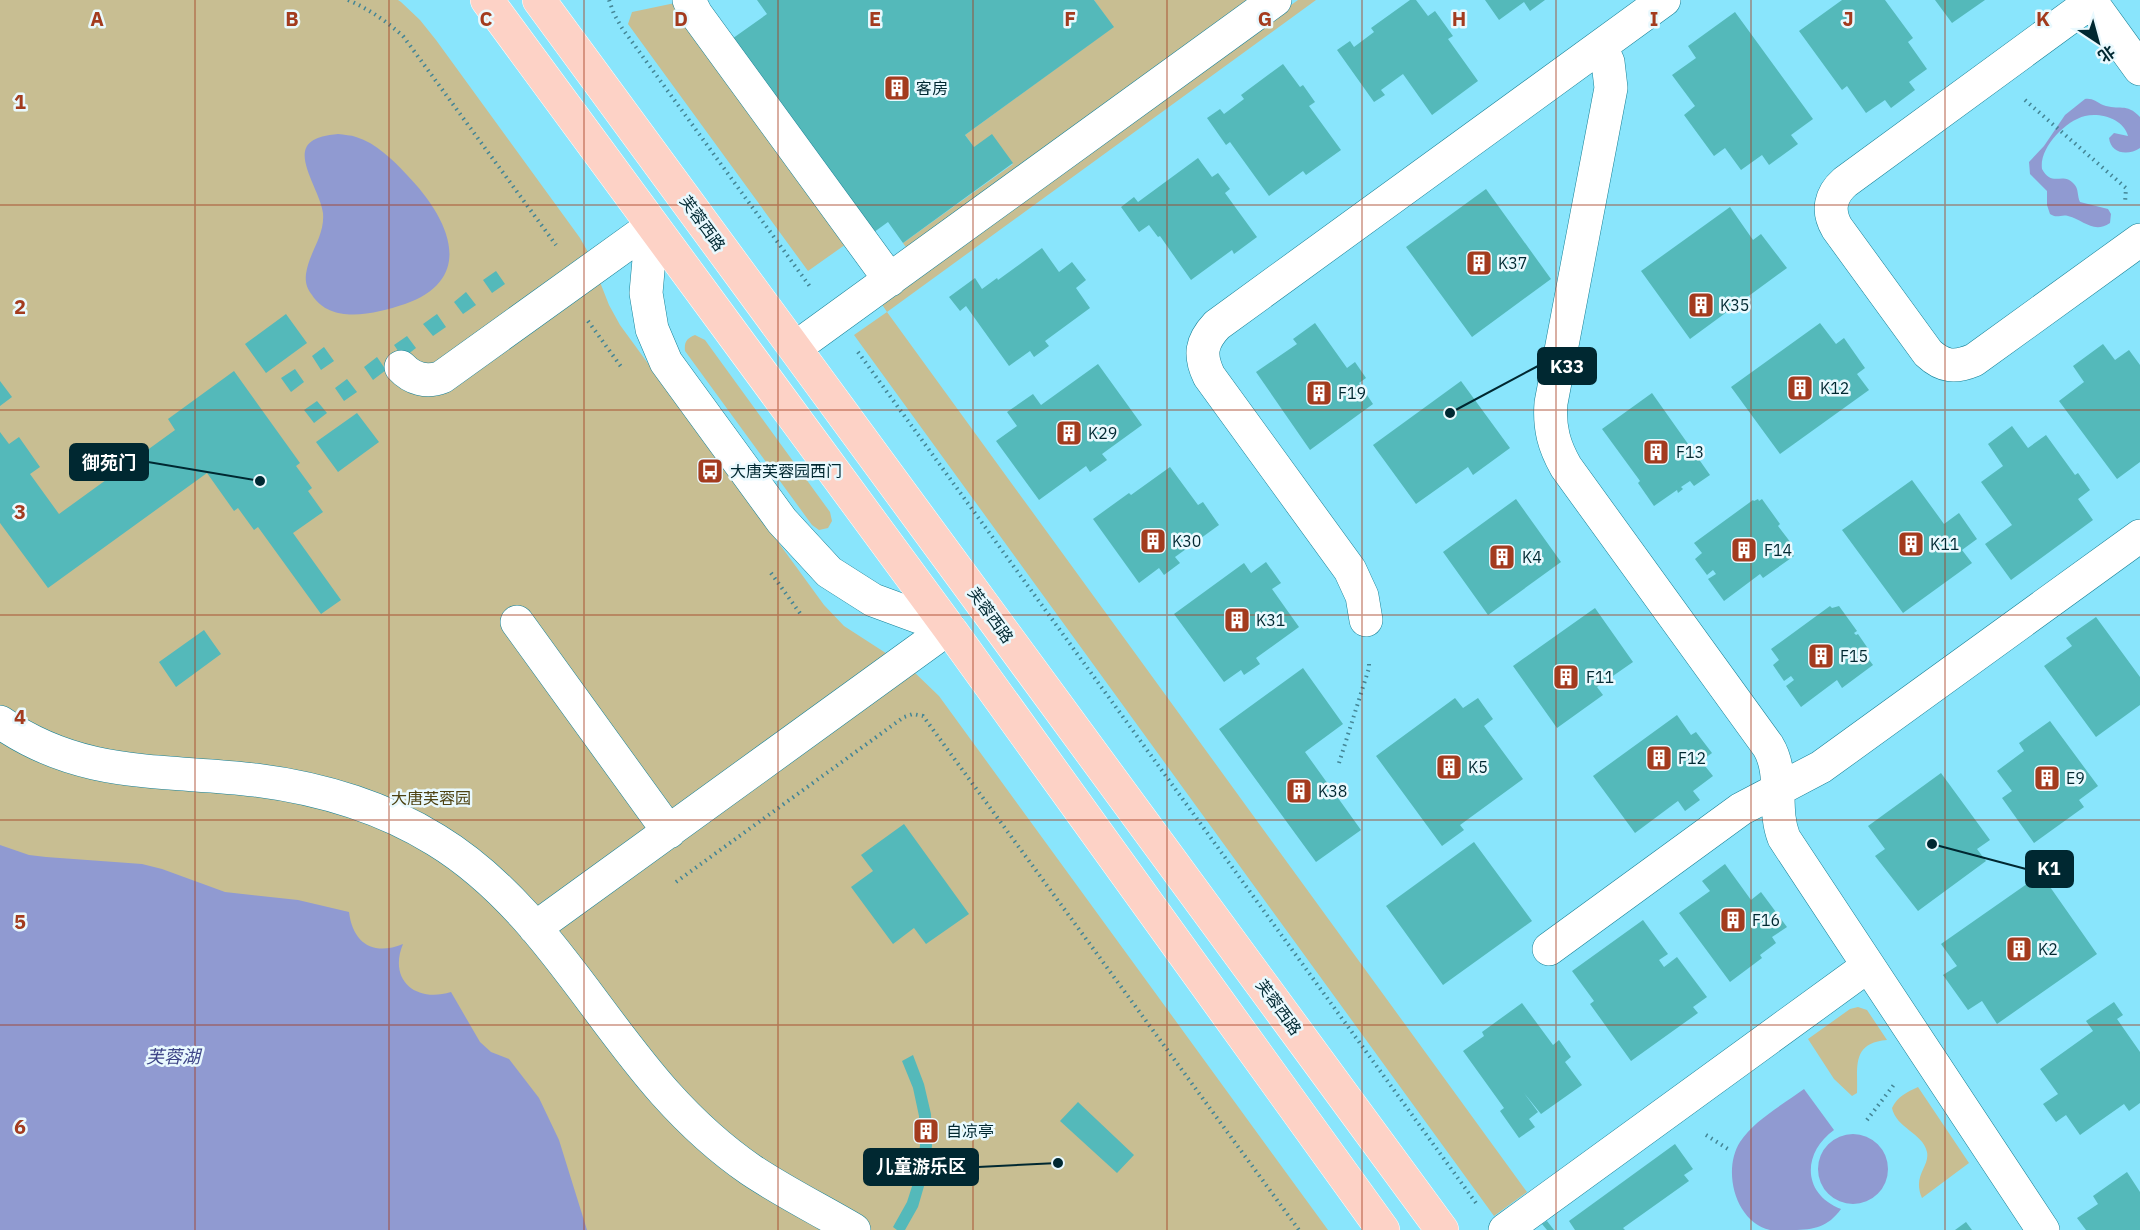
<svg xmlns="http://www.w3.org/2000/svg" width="2140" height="1230" font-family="'IBM Plex Sans','Noto Sans SC',sans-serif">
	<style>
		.green { fill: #c8be92 }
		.water { fill: #909ad1 }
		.building { fill: #54b9ba }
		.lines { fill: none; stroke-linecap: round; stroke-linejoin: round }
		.minor-casing { stroke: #178096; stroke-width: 34 }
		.major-casing { stroke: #fff; stroke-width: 34 }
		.path { stroke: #438595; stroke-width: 4; stroke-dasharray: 1.5 4.5; stroke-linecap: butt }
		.minor { stroke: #fff; stroke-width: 33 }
		.major { stroke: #fdd2c6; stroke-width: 33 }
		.grid { fill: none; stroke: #a33b1e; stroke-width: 1.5; stroke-opacity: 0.55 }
		.labels { text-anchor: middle; stroke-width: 5; stroke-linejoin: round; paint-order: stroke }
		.poi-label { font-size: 16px; fill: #002831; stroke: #e9f9fe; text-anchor: start }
		.street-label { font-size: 16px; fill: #002831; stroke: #e9f9fe }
		.park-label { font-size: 16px; fill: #4d4212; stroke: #e9f9fe }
		.water-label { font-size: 18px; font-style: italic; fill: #3d4487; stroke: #e9f9fe }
		.grid-label { font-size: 20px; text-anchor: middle; font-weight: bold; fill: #a33b1e; stroke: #e9f9fe; stroke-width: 5; stroke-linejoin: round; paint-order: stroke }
		.leader { fill: none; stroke: #002831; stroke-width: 2 }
		.callout-dot { fill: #002831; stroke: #e9f9fe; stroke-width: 2 }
		.callout { fill: #002831; stroke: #002831; stroke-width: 2 }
		.callout-label { font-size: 18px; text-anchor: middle; font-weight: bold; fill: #fff }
	</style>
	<rect width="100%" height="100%" fill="#89e5fc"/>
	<!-- green -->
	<path class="green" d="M0 0H398L401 2 420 20 436 40 580 238 589 254 609 305 620 325 824 605 844 626 912 670 939 696 1328 1230H0Z
		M1094 0H1252L908 250 903 243 1013 164 974 147 965 135 1113 27Z
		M1298 0H1316L887 312 1527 1192 1494 1216 854 335 887 312 881 303Z
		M675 3 849 242 808 271 628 24 632 12Z
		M695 335 705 340 830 512 832 521 828 528 819 530 812 525 685 351C684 342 687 338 695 335Z
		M1858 1007 1867 1010 1887 1040C1851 1043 1858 1067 1857 1093L1852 1096 1834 1079 1808 1039 1850 1009Z
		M1918 1087 1969 1163 1922 1198C1912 1175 1930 1167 1927 1152 1923 1133 1896 1128 1892 1108 1897 1097 1907 1092 1918 1087Z"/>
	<!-- water -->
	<path class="water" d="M2085 99C2093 98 2096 102 2103 105 2119 111 2126 102 2140 117V148C2128 156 2111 154 2109 138L2114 133 2128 136C2124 119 2100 112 2085 116 2065 121 2039 148 2042 169 2052 188 2063 171 2074 184 2079 189 2077 196 2080 202L2108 209 2111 214 2110 223C2093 234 2084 220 2068 216 2061 214 2057 219 2050 214L2047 205V191L2030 174 2029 162 2044 146 2065 115Z
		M338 134C344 135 351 135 356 137 376 143 393 160 407 175 447 216 479 278 405 304 377 313 332 326 312 295 307 288 305 283 306 274 309 252 325 236 323 213 321 195 299 164 306 148 311 137 328 135 338 134Z
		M0 845 29 855 46 857 142 864 162 869 225 892 298 900 349 912C353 944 374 956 403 944 388 980 416 1003 451 992L480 1042 491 1052 509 1059 539 1098 559 1140 587 1230H0Z
		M1804 1089 1834 1130C1802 1153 1802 1194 1841 1209 1828 1227 1814 1230 1793 1230 1786 1230 1777 1230 1770 1230 1735 1222 1722 1170 1740 1142 1754 1120 1784 1104 1804 1089Z
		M1818 1169a35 35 0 1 1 70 0a35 35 0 1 1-70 0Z"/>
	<!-- building -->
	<path class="building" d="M757 0H1094L1114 27 965 135 974 147 992 134 1013 163 903 243 888 222 870 235 729 41 767 14Z
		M1410 0H1416L1428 16 1435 11 1453 36 1448 39 1478 81 1432 115 1403 74 1381 90 1385 95 1374 102 1337 50 1350 41 1354 47 1374 32 1371 28Z
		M1485 0H1545L1530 11 1524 2 1499 20Z
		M1842 0H1885L1913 38 1908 42 1927 69 1909 82 1915 90 1891 108 1885 100 1866 113 1847 86 1842 90 1799 31Z
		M1935 0H1985L1952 23Z
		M1735 12 1813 119 1791 135 1798 144 1769 165 1762 155 1741 170 1725 148 1714 156 1684 115 1695 106 1672 75 1696 58 1688 46Z
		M1283 64 1300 87 1303 85 1315 102 1309 106 1341 150 1306 175 1303 171 1269 196 1230 142 1226 145 1207 118 1220 109 1224 114 1244 99 1241 95Z
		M1198 158 1212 177 1218 173 1230 189 1225 193 1257 237 1234 254 1232 250 1191 280 1160 236 1158 237 1149 225 1139 232 1121 207 1134 197 1138 202Z
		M1486 189 1551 279 1472 337 1406 247Z
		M1730 207 1753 240 1761 234 1787 268 1690 339 1641 271Z
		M1042 248 1059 272 1072 262 1086 280 1076 288 1090 308 1045 341 1049 346 1034 357 1030 351 1009 366 966 306 960 311 949 297 975 278 982 289 997 278 998 280Z
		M496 271 505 284 492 293 483 280Z
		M466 292 476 305 463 314 454 302Z
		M286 314 307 343 266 373 245 344Z
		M437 314 446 327 433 336 423 324Z
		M1315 323 1347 368 1355 362 1366 378 1359 383 1373 404 1310 450 1256 372 1297 344 1293 339Z
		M1820 323 1836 344 1844 338 1865 368 1857 374 1869 390 1780 454 1731 387Z
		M407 336 416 348 403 358 394 345Z
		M2103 344 2115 360 2129 350 2140 365V462L2117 479 2059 401 2084 382 2073 366Z
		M324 347 334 361 321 370 312 356Z
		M377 357 386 370 373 380 364 367Z
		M1098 364 1142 425 1102 454 1107 460 1090 472 1086 466 1039 500 996 441 1017 426 1007 412 1033 394 1041 405Z
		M295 369 304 382 291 392 281 378Z
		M234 371 300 463 296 466 312 488 308 491 323 512 293 533 341 600 321 614 258 527 254 530 238 508 234 511 207 473 48 588 0 523V432L9 444 19 437 40 467 30 474 59 514 175 430 168 419Z
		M347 379 357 392 344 401 335 388Z
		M0 381 12 397 0 406Z
		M1461 381 1510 448 1473 475 1468 467 1416 504 1373 445Z
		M1652 393 1710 475 1694 486 1690 481 1681 487 1683 489 1678 493 1677 490 1654 506 1638 483 1640 481 1602 429Z
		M317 401 327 413 314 423 304 410Z
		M357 413 379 442 338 472 316 442Z
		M2012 426 2028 448 2046 435 2075 475 2078 473 2090 490 2078 499 2093 520 2011 580 1985 544 2012 525 1981 482 2003 466 1988 444Z
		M1170 467 1198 505 1203 502 1219 525 1175 557 1180 563 1164 575 1159 568 1139 583 1093 519 1129 493 1131 495Z
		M1912 480 1944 524 1959 513 1977 539 1962 550 1972 563 1903 613 1842 530Z
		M1516 499 1561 562 1488 615 1443 552Z
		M1758 499 1759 501 1762 499 1780 524 1778 526 1791 543 1787 546 1794 556 1763 578 1760 574 1724 601 1708 579 1716 574 1713 570 1707 575 1695 559 1702 553 1694 543 1753 500 1754 501Z
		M1266 562 1281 583 1272 589 1299 627 1256 658 1260 664 1244 675 1241 670 1224 682 1174 614 1244 563 1251 573Z
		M1830 606 1832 608 1839 606 1857 631 1854 633 1856 635 1858 634 1869 650 1864 653 1873 665 1842 688 1837 680 1801 707 1786 686 1794 680 1791 676 1784 681 1773 665 1779 660 1771 649Z
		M1595 608 1633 662 1597 687 1603 695 1557 728 1513 666Z
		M2096 617 2140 677V705L2096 737 2044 666 2072 646 2066 638Z
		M204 630 221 654 176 687 159 662Z
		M1303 668 1343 724 1305 752 1361 830 1316 862 1219 729Z
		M1455 698 1463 708 1478 698 1493 719 1484 726 1523 779 1460 825 1464 830 1442 846 1376 756Z
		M1677 715 1691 735 1696 732 1712 753 1701 761 1713 776 1693 791 1700 800 1685 811 1678 801 1635 833 1593 776Z
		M2050 721 2098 786 2079 800 2084 807 2034 843 2002 798 2012 791 1997 771 2024 751 2019 743Z
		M1941 773 1990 840 1977 849 1986 861 1918 911 1875 856 1885 849 1868 826Z
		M904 824 969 914 926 944 914 928 893 944 851 887 873 871 861 855Z
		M1474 842 1532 921 1443 985 1386 906Z
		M1725 864 1751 900 1761 892 1787 927 1772 937 1776 943 1760 955 1762 958 1730 982 1679 913 1710 891 1702 881Z
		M2041 874 2097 954 1997 1024 1982 1001 1968 1010 1943 975 1957 966 1941 944Z
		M1643 920 1668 954 1659 960 1664 967 1677 957 1707 997 1693 1007 1698 1013 1631 1061 1590 1004 1594 1001 1572 971Z
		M2114 1002 2123 1015 2117 1019 2140 1052V1103L2129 1111 2124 1104 2080 1135 2066 1115 2056 1122 2043 1104 2058 1094 2040 1069 2093 1031 2086 1021Z
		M1522 1003 1553 1045 1559 1040 1571 1057 1565 1062 1582 1085 1541 1114 1524 1093 1538 1112 1529 1119 1535 1127 1519 1138 1500 1111 1504 1108 1463 1051 1484 1036 1482 1032Z
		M913 1055 924 1084 931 1114 932 1146 927 1176 918 1207 905 1230H897L893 1227 907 1202 916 1174 920 1145 919 1116 913 1088 902 1061Z
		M1078 1102 1134 1155 1117 1173 1060 1121Z
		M1675 1144 1693 1169 1684 1175 1689 1181 1623 1228 1625 1230H1575L1569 1221Z
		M2127 1172 2140 1192V1230H2086L2077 1218 2098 1204 2093 1196Z
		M1547 1221 1554 1230H1547L1542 1224Z
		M1966 1222 1972 1230H1955Z"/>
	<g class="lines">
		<defs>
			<path id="minor" d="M689 0 696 14 890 280
				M2090 0 2140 69
				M2091 2 1845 182C1830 195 1827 211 1837 228L1928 353C1943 367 1955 368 1974 360L2140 240
				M1601 46 1608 62 1611 88 1551 403C1549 428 1554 446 1566 467L1768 746C1785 774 1772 808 1784 838L2043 1230
				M652 226 646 293 652 329 666 362 782 521 829 572 873 600 949 628
				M795 348 1275 0
				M401 367C412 379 427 383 442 377L652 226
				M1366 620 1362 596 1350 570 1209 376C1199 355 1201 342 1217 325L1664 0
				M517 622 669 832
				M0 722C82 779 161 769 255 780 318 788 381 806 436 840 536 901 590 1009 665 1093 691 1122 719 1148 751 1170 784 1192 820 1210 854 1230
				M535 928 949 628
				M1549 949 1741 809 1821 767 2140 536
				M1505 1230 1868 966"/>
			<path id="major" d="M487 0 949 628 1383 1230
				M539 0 1442 1230"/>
		</defs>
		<!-- minor casing -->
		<use href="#minor" class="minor-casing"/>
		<!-- major casing -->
		<use href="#major" class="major-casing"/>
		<!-- path -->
		<path class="path" d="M348 0C369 9 386 21 403 36L556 245
			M609 0 614 14 622 28 811 288
			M2025 100 2126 188 2125 203
			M588 321 622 368
			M858 352 1476 1203
			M771 573 802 616
			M1339 763 1369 668V660
			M676 882 904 717 913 714 923 716 1299 1230
			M1867 1120 1896 1082
			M1706 1135 1728 1149"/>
		<!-- minor -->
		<use href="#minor" class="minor"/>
		<!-- major -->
		<use href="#major" class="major"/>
	</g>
	<!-- grid -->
	<path class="grid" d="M195 0V1230M389 0V1230M584 0V1230M778 0V1230M973 0V1230M1167 0V1230M1362 0V1230M1556 0V1230M1751 0V1230M1945 0V1230M0 205H2140M0 410H2140M0 615H2140M0 820H2140M0 1025H2140"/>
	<!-- icons -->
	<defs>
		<symbol id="building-square" viewBox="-11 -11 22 22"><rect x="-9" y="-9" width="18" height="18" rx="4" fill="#a33b1e" stroke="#e9f9fe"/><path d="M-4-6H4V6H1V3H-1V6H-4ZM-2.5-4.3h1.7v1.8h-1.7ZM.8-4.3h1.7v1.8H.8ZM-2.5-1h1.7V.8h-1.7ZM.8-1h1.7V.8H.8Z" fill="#fff"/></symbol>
		<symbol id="bus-square" viewBox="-11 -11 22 22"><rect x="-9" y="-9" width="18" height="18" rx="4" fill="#a33b1e" stroke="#e9f9fe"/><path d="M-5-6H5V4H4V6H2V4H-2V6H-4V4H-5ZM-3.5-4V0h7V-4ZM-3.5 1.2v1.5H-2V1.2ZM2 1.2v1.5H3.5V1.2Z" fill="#fff"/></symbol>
	</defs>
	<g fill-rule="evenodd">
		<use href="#building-square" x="882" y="73" width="30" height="30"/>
		<use href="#building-square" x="1464" y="248" width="30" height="30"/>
		<use href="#building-square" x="1686" y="290" width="30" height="30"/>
		<use href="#building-square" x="1785" y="373" width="30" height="30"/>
		<use href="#building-square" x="1304" y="378" width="30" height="30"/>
		<use href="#building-square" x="1054" y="418" width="30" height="30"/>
		<use href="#building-square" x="1641" y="437" width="30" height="30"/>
		<use href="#bus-square" x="695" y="456" width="30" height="30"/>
		<use href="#building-square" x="1138" y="526" width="30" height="30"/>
		<use href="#building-square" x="1896" y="529" width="30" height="30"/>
		<use href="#building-square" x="1729" y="535" width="30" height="30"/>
		<use href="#building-square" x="1487" y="542" width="30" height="30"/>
		<use href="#building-square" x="1222" y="605" width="30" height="30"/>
		<use href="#building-square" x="1806" y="641" width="30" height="30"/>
		<use href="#building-square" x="1551" y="662" width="30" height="30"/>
		<use href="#building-square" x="1644" y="743" width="30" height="30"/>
		<use href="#building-square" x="1434" y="752" width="30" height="30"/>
		<use href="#building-square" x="2032" y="763" width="30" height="30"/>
		<use href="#building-square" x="1284" y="776" width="30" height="30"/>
		<use href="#building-square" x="1718" y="905" width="30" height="30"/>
		<use href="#building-square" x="2004" y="934" width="30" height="30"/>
		<use href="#building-square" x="911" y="1116" width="30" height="30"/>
	</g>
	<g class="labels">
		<!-- poi labels -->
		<g class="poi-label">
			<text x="916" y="94">客房</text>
			<text x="1498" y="269">K37</text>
			<text x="1720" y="311">K35</text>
			<text x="1820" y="394">K12</text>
			<text x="1338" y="399">F19</text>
			<text x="1088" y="439">K29</text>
			<text x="1676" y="458">F13</text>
			<text x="730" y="477">大唐芙蓉园西门</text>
			<text x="1172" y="547">K30</text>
			<text x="1930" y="550">K11</text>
			<text x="1764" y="556">F14</text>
			<text x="1522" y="563">K4</text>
			<text x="1256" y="626">K31</text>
			<text x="1840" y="662">F15</text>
			<text x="1586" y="683">F11</text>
			<text x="1678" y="764">F12</text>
			<text x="1468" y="773">K5</text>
			<text x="2066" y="784">E9</text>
			<text x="1318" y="797">K38</text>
			<text x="1752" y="926">F16</text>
			<text x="2038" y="955">K2</text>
			<text x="946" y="1137">自凉亭</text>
		</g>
		<!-- street labels -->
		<g class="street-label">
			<text transform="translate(703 223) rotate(54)" y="6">芙蓉西路</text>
			<text transform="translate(991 615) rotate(54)" y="6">芙蓉西路</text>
			<text transform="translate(1279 1007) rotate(54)" y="6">芙蓉西路</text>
		</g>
		<!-- park labels -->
		<g class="park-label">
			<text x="431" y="804">大唐芙蓉园</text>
		</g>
		<!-- water labels -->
		<g class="water-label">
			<text x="173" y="1063">芙蓉湖</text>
		</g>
	</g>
	<g class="grid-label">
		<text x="97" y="26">A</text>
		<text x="292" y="26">B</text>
		<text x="486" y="26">C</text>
		<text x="681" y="26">D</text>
		<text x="875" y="26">E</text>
		<text x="1070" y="26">F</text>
		<text x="1265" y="26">G</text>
		<text x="1459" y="26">H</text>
		<text x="1654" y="26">I</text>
		<text x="1848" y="26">J</text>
		<text x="2043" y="26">K</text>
		<text x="20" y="109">1</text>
		<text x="20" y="314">2</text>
		<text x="20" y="519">3</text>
		<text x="20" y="724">4</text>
		<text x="20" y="929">5</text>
		<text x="20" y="1134">6</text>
	</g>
	<!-- callouts -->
	<path class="leader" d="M1450 413L1538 366M260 481L148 462M1932 844L2026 869M1058 1163L978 1167"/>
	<g class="callout-dot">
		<circle cx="1450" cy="413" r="6"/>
		<circle cx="260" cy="481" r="6"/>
		<circle cx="1932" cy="844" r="6"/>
		<circle cx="1058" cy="1163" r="6"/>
	</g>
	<g class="callout">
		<rect x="1538" y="348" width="58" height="36" rx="6"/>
		<rect x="70" y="444" width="78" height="36" rx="6"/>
		<rect x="2026" y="851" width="47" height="36" rx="6"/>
		<rect x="864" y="1149" width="114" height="36" rx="6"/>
	</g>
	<g class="callout-label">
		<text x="1567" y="373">K33</text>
		<text x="109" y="469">御苑门</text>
		<text x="2049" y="875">K1</text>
		<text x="921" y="1173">儿童游乐区</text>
	</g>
	<!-- north arrow -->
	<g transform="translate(2098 42) rotate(144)" stroke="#e9f9fe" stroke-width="4.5" paint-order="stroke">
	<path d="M0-4.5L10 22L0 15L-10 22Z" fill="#002831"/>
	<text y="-9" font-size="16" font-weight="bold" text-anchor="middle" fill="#002831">北</text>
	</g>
</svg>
